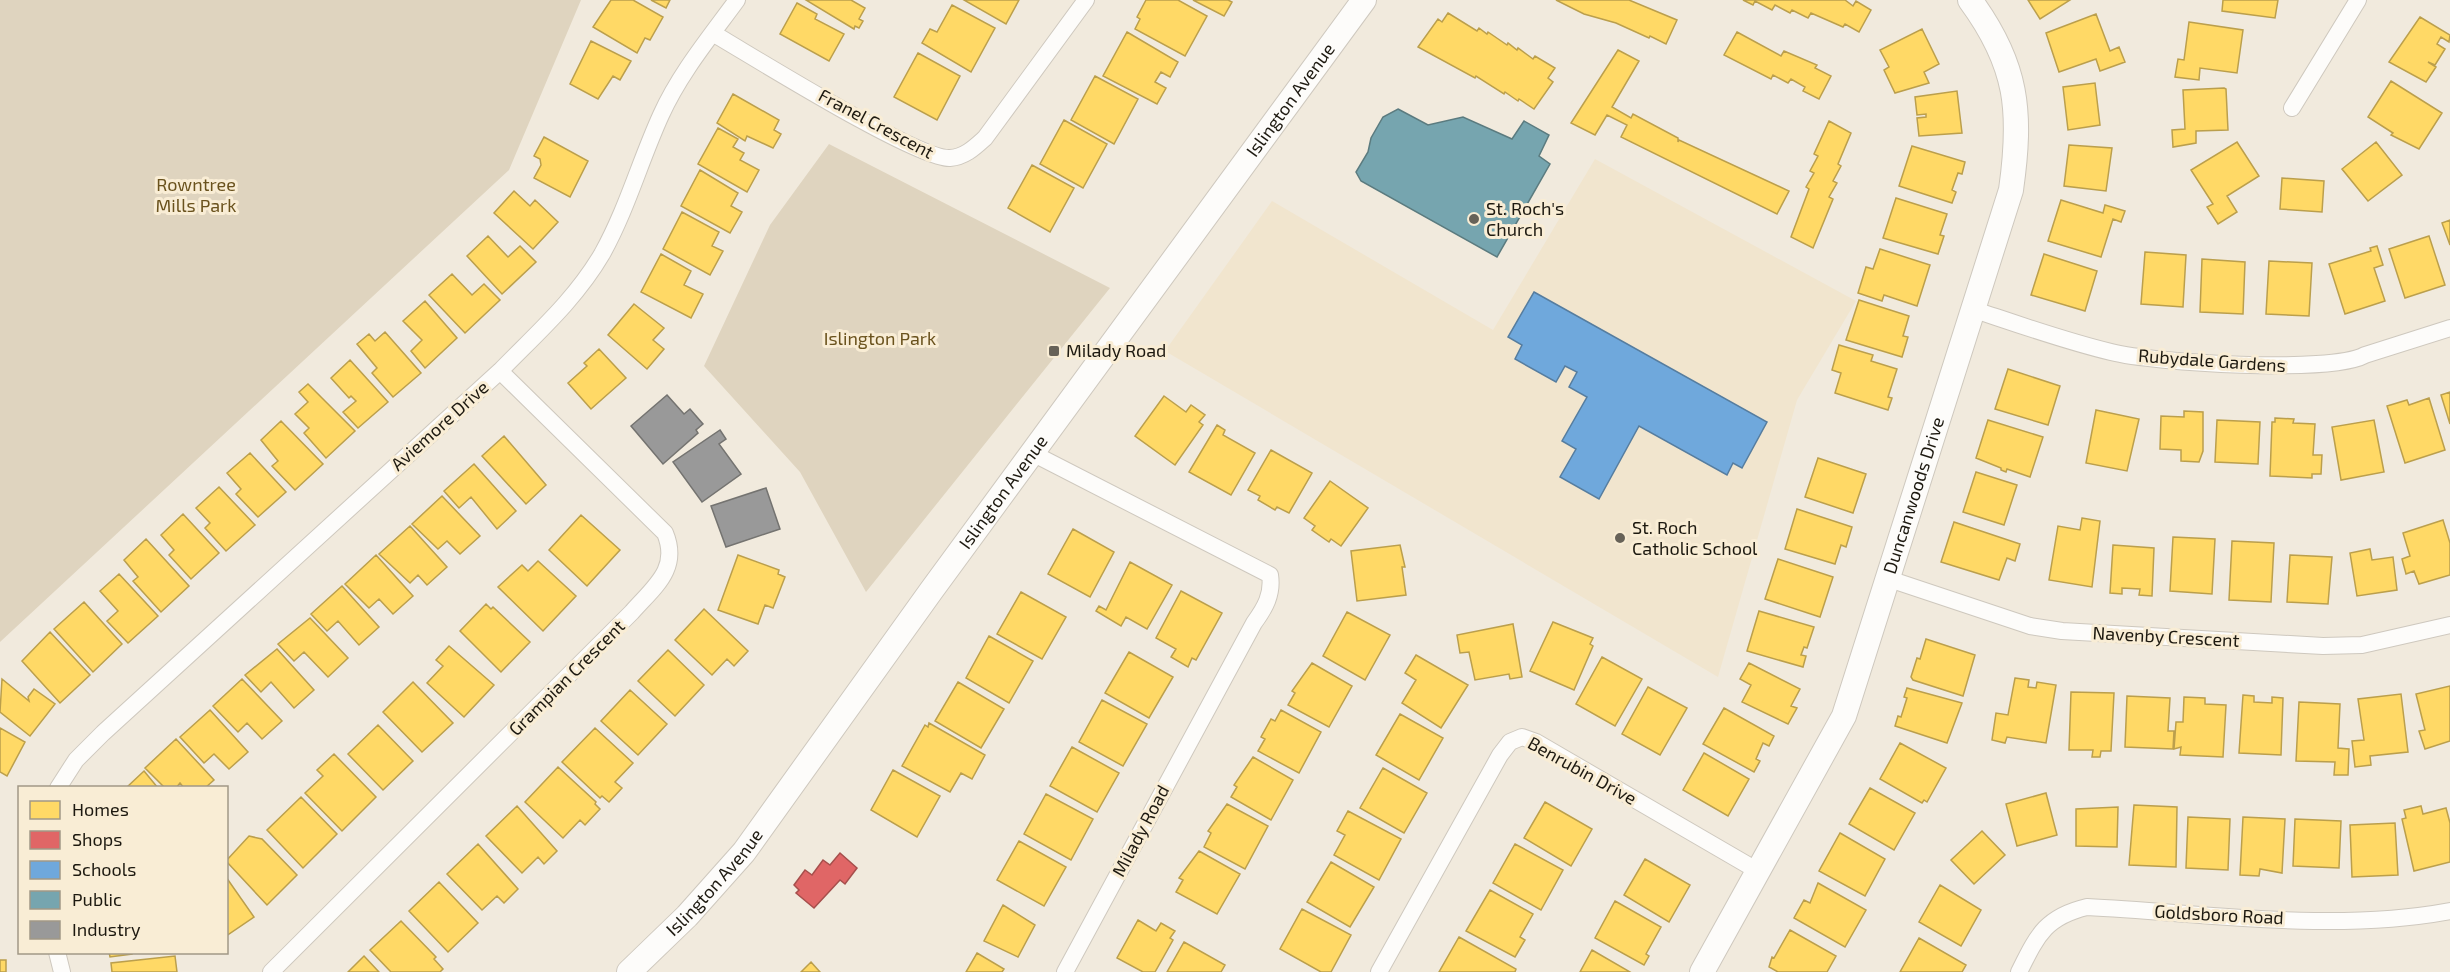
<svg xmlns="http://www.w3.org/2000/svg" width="2450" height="972" font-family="'Exo 2',sans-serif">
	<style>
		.built { fill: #f1e5ce }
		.green { fill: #dfd4bf }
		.homes { fill: #ffd966; stroke: #bb9f4c; stroke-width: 1.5 }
		.shops { fill: #e06666; stroke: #a64f4c; stroke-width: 1.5 }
		.schools { fill: #6fa8dc; stroke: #567d9f; stroke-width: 1.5 }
		.public { fill: #76a5af; stroke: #5b7b7f; stroke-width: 1.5 }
		.industry { fill: #999; stroke: #747370; stroke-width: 1.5 }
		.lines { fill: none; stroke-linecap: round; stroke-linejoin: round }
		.street-casing { stroke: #cec8be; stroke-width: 18 }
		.secondary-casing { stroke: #cec8be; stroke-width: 26 }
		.street { stroke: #fdfcfa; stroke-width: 16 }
		.secondary { stroke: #fdfcfa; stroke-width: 24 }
		.poi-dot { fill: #676258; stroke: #f9edd5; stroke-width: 2 }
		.labels { text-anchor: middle; stroke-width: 6; stroke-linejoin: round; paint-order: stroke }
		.street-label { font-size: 18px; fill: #1d1910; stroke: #f9edd5 }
		.park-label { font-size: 18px; fill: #6a521d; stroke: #f9edd5 }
		.poi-label { font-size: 18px; fill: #1d1910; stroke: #f9edd5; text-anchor: start }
	</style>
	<rect width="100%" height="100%" fill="#f1eadd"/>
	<!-- built -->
	<path class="built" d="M1595 159 1856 301 1797 400 1718 677 1165 351 1272 201 1493 330Z"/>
	<!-- green -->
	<path class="green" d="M0 0H581L509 170 0 642Z
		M829 144 1110 288 866 592 800 472 704 366 770 225Z"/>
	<!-- homes -->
	<path class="homes" d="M611 0H633L663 17 650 40 645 38 637 53 593 27Z
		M651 0H670L666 8Z
		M806 0H851L865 8 859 19 863 21 859 28 855 26 854 29Z
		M964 0H1019L1006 24Z
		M1146 0H1178L1207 16 1185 56 1135 29 1140 19 1137 17Z
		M1193 0H1228L1232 2 1224 16Z
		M1556 0H1629L1677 20 1666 44 1650 36 1649 38 1616 23 1584 14Z
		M1743 0H1845L1853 6 1856 1 1871 10 1859 32 1845 24 1843 27 1811 13 1808 18 1792 10 1790 13 1775 5 1772 10 1755 1 1753 5Z
		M2028 0H2070L2040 19Z
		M2223 0H2278L2275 18 2222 11Z
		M797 3 817 14 815 19 844 34 829 61 780 34Z
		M952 5 995 28 971 72 922 43 930 29 937 32Z
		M1448 13 1477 31 1479 28 1487 34 1488 32 1507 45 1508 43 1517 50 1518 48 1533 59 1535 56 1555 68 1548 78 1553 82 1534 109 1519 99 1518 101 1505 92 1504 94 1476 76 1475 78 1418 47 1438 19 1442 22Z
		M2096 14 2110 51 2119 47 2125 62 2100 71 2096 59 2059 72 2046 33Z
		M2420 17 2450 35 2449 42 2441 37 2437 44 2445 49 2435 65 2428 62 2436 67 2426 82 2389 62Z
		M2189 22 2243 30 2237 73 2200 68 2199 80 2175 77 2178 59 2184 60Z
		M1922 29 1939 64 1924 72 1929 83 1895 93 1884 70 1889 67 1880 50Z
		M1127 32 1178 62 1170 77 1161 72 1155 82 1166 88 1157 104 1103 76Z
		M1737 32 1781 56 1784 51 1817 65 1815 68 1831 76 1819 99 1803 91 1805 87 1791 79 1788 83 1773 75 1771 79 1724 55Z
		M591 41 631 61 620 80 613 76 598 99 570 84Z
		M1618 50 1639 61 1612 107 1631 118 1633 114 1678 138V142L1679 140 1789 191 1777 214 1621 137 1627 125 1607 115 1595 135 1571 123Z
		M918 53 960 76 937 120 894 97Z
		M1095 76 1138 99 1114 144 1071 120Z
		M2391 81 2442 113 2419 149 2391 135 2393 133 2368 117Z
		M2095 83 2100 125 2068 130 2063 87Z
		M2224 88 2226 89 2228 130 2196 131V143L2173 147 2172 130 2185 129 2183 90Z
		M1957 91 1962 133 1919 136 1917 118 1926 117V114L1917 115 1915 97Z
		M733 94 779 120 774 130 781 134 773 148 747 136 745 141 717 123Z
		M1064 120 1107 144 1083 188 1040 164Z
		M1829 121 1851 133 1838 164 1841 166 1833 181 1837 183 1829 197 1833 199 1813 248 1791 237 1809 189 1806 187 1814 173 1810 171 1818 156 1814 154Z
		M718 128 738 139 733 147 744 153 740 160 759 170 747 192 698 164Z
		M544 137 588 161 570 197 534 178 541 165 540 159 534 156Z
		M2237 142 2259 176 2227 196 2237 212 2218 224 2207 207 2213 204 2191 170Z
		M2376 142 2402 175 2368 201 2342 169Z
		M2069 145 2112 148 2106 191 2064 186Z
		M1912 146 1965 162 1962 174 1958 173 1952 190 1956 192 1952 203 1899 186Z
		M1032 165 1074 188 1050 232 1008 208Z
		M700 170 738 193 731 206 742 212 730 233 681 206Z
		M2282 178 2324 181 2322 212 2280 209Z
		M514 191 530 206 535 200 558 222 533 249 494 213Z
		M1896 198 1947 214 1940 235 1944 236 1938 254 1883 238Z
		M2061 200 2103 213 2105 205 2125 211 2121 222 2113 219 2101 257 2048 241Z
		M682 212 719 232 712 246 723 251 710 275 663 249Z
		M2450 220V245L2442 223Z
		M488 236 508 257 520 246 536 262 502 294 467 256Z
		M2429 236 2445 285 2405 298 2389 249Z
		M2377 246 2383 265 2374 268 2385 301 2345 314 2329 264 2371 251 2370 248Z
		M1880 249 1930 265 1917 306 1884 295 1882 301 1858 293 1866 267 1873 269Z
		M2145 252 2186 255 2183 307 2141 304Z
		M661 254 691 271 684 285 703 294 691 318 641 292Z
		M2044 254 2097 271 2085 311 2031 295Z
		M2202 259 2245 262 2243 314 2200 312Z
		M2269 261 2312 263 2309 316 2266 314Z
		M452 274 472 295 484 284 500 300 465 333 429 295Z
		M1859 300 1909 316 1903 336 1908 337 1902 357 1846 340Z
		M425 301 457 338 425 368 411 351 422 340 403 321Z
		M634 304 664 328 653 340 664 349 647 369 608 335Z
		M385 332 421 373 393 397 372 373 377 368 357 344 369 334 375 341Z
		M1839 345 1873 355 1871 361 1897 369 1888 397 1892 398 1888 410 1835 393 1841 373 1832 370Z
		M599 349 626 378 591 409 568 383 587 366 584 363Z
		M350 360 388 402 358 428 343 412 356 401 351 396 349 398 331 378Z
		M2008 369 2060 386 2048 425 1995 409Z
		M308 384 355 431 326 458 304 433 309 428 295 414 308 402 299 392Z
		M2450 392V424L2441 395Z
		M1164 396 1186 412 1191 405 1205 415 1199 422 1203 425 1175 465 1135 436Z
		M2429 398 2445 450 2405 463 2387 406 2407 400 2409 405Z
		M2096 410 2139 419 2127 471 2086 463Z
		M2184 411 2203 412V451L2199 462 2181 461V450L2160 449 2161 416 2184 417Z
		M2275 418 2294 419 2293 423 2315 424 2313 455H2322L2321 474H2312V478L2270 476 2272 422H2275Z
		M1988 420 2043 437 2030 477 2007 469 2006 472 2001 470V468L1976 458Z
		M2217 420 2260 422 2258 464 2215 462Z
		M2374 420 2384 472 2341 480 2332 427Z
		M281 421 323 464 295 490 272 466 278 461 261 440Z
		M1217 425 1225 430 1223 435 1255 453 1231 495 1189 472Z
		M504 436 546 485 526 504 482 456Z
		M1271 450 1312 473 1289 513 1277 507 1275 510 1258 500 1260 496 1248 490Z
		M250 453 286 492 258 517 236 494 241 489 227 473Z
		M1818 458 1866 474 1853 513 1805 497Z
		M474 464 516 511 497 529 471 497 459 508 444 491Z
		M1976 472 2017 485 2004 525 1963 512Z
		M1330 481 1368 508 1341 546 1331 539 1329 542 1312 530 1315 526 1304 518Z
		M219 487 255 525 226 551 205 528 210 523 196 508Z
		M442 496 480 536 460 554 447 541 438 549 412 524Z
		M1797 509 1852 527 1846 547 1841 545 1835 564 1785 549Z
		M183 514 219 553 191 579 169 555 174 550 161 535Z
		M581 515 620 550 587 586 549 550Z
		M2082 518 2100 521 2092 587 2049 580 2058 526 2080 530Z
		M2443 520 2450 543V575L2419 584 2414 571 2406 574 2402 559 2410 556 2403 533Z
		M1954 522 2020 544 2015 561 2007 558 1999 580 1941 562Z
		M410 526 447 567 427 585 418 575 410 583 379 554Z
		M1073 529 1114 552 1090 597 1048 574Z
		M2173 537 2215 539 2212 594 2170 591Z
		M146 539 189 586 161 612 133 581 138 577 124 560Z
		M2232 541 2274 543 2271 602 2229 600Z
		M1400 545 1405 567H1402L1406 595 1357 601 1351 551Z
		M2113 545 2154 548 2152 596 2139 595 2140 589 2122 588V594L2110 593Z
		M2370 549 2372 560 2393 557 2397 590 2357 596 2350 553Z
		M376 555 413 596 393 614 379 599 369 608 345 584Z
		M738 555 779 570 778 574 785 577 773 608 765 605 758 624 718 610Z
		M2290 555 2332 557 2328 604 2287 602Z
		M1778 559 1833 577 1820 617 1765 599Z
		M538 561 576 596 543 631 498 587 522 565 528 571Z
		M1130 562 1172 585 1147 629 1126 617 1121 626 1096 611 1099 606 1106 610Z
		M119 574 158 616 128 643 107 621 118 611 100 591Z
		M342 586 379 627 359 645 338 621 327 631 311 614Z
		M1181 591 1222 613 1196 660 1192 658 1188 667 1171 657 1176 649 1156 638Z
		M1021 592 1066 617 1042 659 997 634Z
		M84 602 122 644 93 672 54 629Z
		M486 604 491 609 493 607 530 642 501 672 460 631Z
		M704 609 748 651 734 666 727 659 712 675 675 640Z
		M1759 611 1814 627 1807 648 1804 647 1801 655 1806 656 1803 667 1747 651Z
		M1347 612 1390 635 1365 680 1323 656Z
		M310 618 348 658 328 677 304 652 294 661 278 644Z
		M1553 622 1593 638 1590 644 1593 646 1574 690 1530 671Z
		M1513 624 1522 677 1510 679 1509 674 1475 680 1469 652 1460 653 1457 635Z
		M50 632 90 675 60 703 22 661Z
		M989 636 1033 661 1009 703 966 678Z
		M1926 639 1975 655 1963 696 1913 680 1911 677 1917 658 1920 659Z
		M449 646 494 685 464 717 427 683 443 666 436 660Z
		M277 649 314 690 294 708 271 682 261 692 245 675Z
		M668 650 704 685 675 716 638 681Z
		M1129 652 1173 677 1149 718 1105 693Z
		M1416 655 1468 685 1441 728 1402 703 1416 680 1405 673Z
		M1602 657 1642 679 1615 726 1576 704Z
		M1312 663 1352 686 1329 727 1288 705 1295 693 1292 691Z
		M1749 663 1800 689 1791 706 1797 708 1788 724 1742 702 1751 685 1740 679Z
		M2015 678 2029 680 2028 687 2036 688 2037 682 2056 685 2046 743 2007 737 2005 743 1992 740 1996 713 2008 715Z
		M2 679 29 701 28 697 34 689 55 704 30 736 0 712Z
		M242 679 282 721 262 739 247 723 238 732 213 706Z
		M413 682 453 723 422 752 383 712Z
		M958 682 1004 709 981 748 935 721Z
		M2450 686V741L2425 749 2419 731 2425 730 2416 694Z
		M1648 687 1687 708 1660 755 1622 734Z
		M1907 688 1962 703 1947 743 1895 726 1898 716 1901 717 1907 698 1904 697Z
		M630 690 667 724 638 755 601 721Z
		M2071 692 2114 693 2111 751H2101L2100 757H2092L2093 750H2069Z
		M2401 694 2408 752 2370 756 2371 765 2355 767 2352 741 2364 740 2358 699Z
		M2243 695 2254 696V702L2272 703V697L2283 698 2281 755 2239 753Z
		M2127 696 2170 698 2168 731H2174L2173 749 2125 747Z
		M2184 697 2205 698V704L2226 705 2223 757 2180 755 2181 747 2174 749 2176 722H2183Z
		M1102 700 1147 724 1123 766 1079 742Z
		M2299 702 2340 704 2338 748 2349 749 2348 775H2334L2335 762 2296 761Z
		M1724 708 1774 736 1769 746 1763 743 1756 759 1760 761 1754 772 1703 744Z
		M210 710 248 752 229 769 214 754 204 763 180 737Z
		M1281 710 1321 732 1299 773 1258 751 1265 739 1261 737 1271 719 1275 721Z
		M1400 714 1443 738 1419 780 1376 755Z
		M929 723 985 755 972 779 961 773 950 792 902 766 925 725 928 727Z
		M378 725 413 761 383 790 348 754Z
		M0 728 25 742 7 776 0 772Z
		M595 728 633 763 615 782 622 788 609 802 602 796 600 798 562 762Z
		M176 739 214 780 205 788H184L180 783 176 788H165L145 768Z
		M1900 743 1946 768 1927 802 1924 800 1922 803 1880 779Z
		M1072 747 1119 773 1097 812 1050 786Z
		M1704 753 1749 779 1728 816 1683 790Z
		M334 754 376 797 342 831 305 793 323 776 317 770Z
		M1253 757 1293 780 1271 820 1231 797 1237 787 1234 785Z
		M558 767 596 802 595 804 600 809 585 825 580 820 563 838 525 802Z
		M1383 768 1427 793 1404 833 1360 808Z
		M893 770 940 796 917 837 871 810Z
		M144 771 158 788H126Z
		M1870 788 1915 813 1894 850 1849 824Z
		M2046 793 2057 835 2017 846 2006 804Z
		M1046 794 1093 819 1071 860 1024 834Z
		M301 797 337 834 303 868 267 830Z
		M1545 802 1592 829 1571 866 1524 838Z
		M1227 804 1268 826 1245 869 1204 847 1211 833 1208 831Z
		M2134 805 2177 807 2176 867 2129 865Z
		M517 806 557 851 544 864 538 857 522 873 486 836Z
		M2421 806 2423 814 2446 808 2450 823V862L2414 871 2402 819 2406 818 2404 810Z
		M2118 807 2117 847 2076 846V809Z
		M1348 811 1401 839 1379 880 1334 855 1345 835 1337 831Z
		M2188 817 2230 819 2228 870 2186 868Z
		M2243 817 2285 819 2282 873 2260 869 2259 876 2240 875Z
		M2295 819 2341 821 2339 868 2293 866Z
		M2395 823 2398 875 2352 877 2350 825Z
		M1982 831 2005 855 1974 884 1951 860Z
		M1840 833 1885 859 1865 896 1819 871Z
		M249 836 262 839 297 875 267 905 226 861Z
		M1019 841 1066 867 1044 906 997 880Z
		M478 844 518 889 504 903 497 896 482 910 447 874Z
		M1515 844 1563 870 1541 910 1493 883Z
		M1199 851 1240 874 1217 914 1176 892 1183 880 1179 878Z
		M1645 859 1690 885 1669 922 1624 895Z
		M1331 862 1374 887 1350 927 1307 902Z
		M226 877 254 917 226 936Z
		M439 882 478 923 448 952 409 911Z
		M1818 883 1866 910 1845 947 1794 918 1804 900 1810 903Z
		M1940 885 1981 910 1961 946 1919 922Z
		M1490 890 1533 914 1520 937 1525 940 1515 957 1466 931Z
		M1615 901 1661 927 1646 954 1649 956 1644 965 1595 938Z
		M1003 905 1035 925 1018 957 984 941Z
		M1302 909 1351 935 1331 972H1321L1280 949Z
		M1138 920 1156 931 1161 923 1175 931 1170 938 1173 940 1155 972H1143L1117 958Z
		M401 921 436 957 434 959 443 969 440 972H391L370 950Z
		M1790 930 1836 956 1827 972H1778L1769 967 1772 957 1774 958Z
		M1459 937 1516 969 1515 972H1439Z
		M1919 938 1966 965 1962 972H1900Z
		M1184 942 1225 965 1221 972H1167Z
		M1592 950 1630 972H1580Z
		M109 952H132V954L110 957Z
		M977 953 1004 969 1002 972H966Z
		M175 956 177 972H112L111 963Z
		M364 956 379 972H348Z
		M0 960H6V972H0Z
		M811 962 820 972H801Z"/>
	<!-- shops -->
	<path class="shops" d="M840 853 857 868 845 884 840 880 814 908 796 893 799 890 794 885 805 870 812 875 823 860 830 865Z"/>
	<!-- schools -->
	<path class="schools" d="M1534 292 1767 422 1742 468 1733 463 1727 475 1639 426 1599 499 1560 477 1576 449 1562 441 1587 397 1569 387 1577 372 1565 366 1556 382 1515 359 1522 345 1508 337Z"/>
	<!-- public -->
	<path class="public" d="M1398 109 1428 125 1463 117 1512 139 1524 121 1549 135 1539 156 1550 164 1497 257 1361 181 1356 172 1368 152 1371 138 1383 117Z"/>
	<!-- industry -->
	<path class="industry" d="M667 395 684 414 690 409 703 424 696 430 698 433 663 464 631 426Z
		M720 430 726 439 719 444 741 474 702 502 673 462Z
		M766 488 780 529 726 547 711 506Z"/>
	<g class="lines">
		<defs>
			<path id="street" d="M714 34C752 56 918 160 950 158 965 157 975 147 985 138L1086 0
				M2292 108 2358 0
				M1975 310C2020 325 2065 341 2111 352 2154 363 2330 374 2365 355L2450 328
				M1032 453 1270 575C1273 594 1265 608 1254 623L1065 972
				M1889 579 2030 626 2062 631 2323 646 2362 645 2450 625
				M58 788 76 760 103 733 500 371C537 333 575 300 602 254 627 209 640 161 661 115 680 73 710 37 737 0
				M57 952 62 972
				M271 972 632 612C654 587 680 569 665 533L500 371
				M1379 972 1500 755 1510 742 1522 737 1536 742 1758 871
				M2019 972C2037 936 2045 917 2087 907 2207 913 2331 933 2450 911"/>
			<g id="secondary">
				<path id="s1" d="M629 972 687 916 744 852 931 591 1364 0"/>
				<path id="s2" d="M1702 972 1844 716 2011 190C2022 112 2018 65 1970 0"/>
			</g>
		</defs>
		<!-- street casing -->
		<use href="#street" class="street-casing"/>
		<!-- secondary casing -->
		<use href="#secondary" class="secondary-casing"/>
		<!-- street -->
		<use href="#street" class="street"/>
		<!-- secondary -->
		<use href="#secondary" class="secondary"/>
	</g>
	<!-- markers -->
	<g class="poi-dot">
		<circle cx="1474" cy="219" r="6"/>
		<rect x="1048" y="345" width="12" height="12" rx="3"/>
		<circle cx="1620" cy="538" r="6"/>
	</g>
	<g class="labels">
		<!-- street labels -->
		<g class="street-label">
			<text dy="6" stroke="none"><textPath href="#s1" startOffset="1096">Islington Avenue</textPath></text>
			<text transform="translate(876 124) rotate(28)" y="6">Franel Crescent</text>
			<text transform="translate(2212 361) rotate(4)" y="6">Rubydale Gardens</text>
			<text transform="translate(440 426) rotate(-42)" y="6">Aviemore Drive</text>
			<text dy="6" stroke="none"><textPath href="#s1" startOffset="610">Islington Avenue</textPath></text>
			<text dy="6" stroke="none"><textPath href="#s2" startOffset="524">Duncanwoods Drive</textPath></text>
			<text transform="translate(2166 637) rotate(3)" y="6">Navenby Crescent</text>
			<text transform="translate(567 678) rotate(-45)" y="6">Grampian Crescent</text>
			<text transform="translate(1582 771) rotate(29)" y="6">Benrubin Drive</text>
			<text transform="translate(1141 831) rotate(-62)" y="6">Milady Road</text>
			<text dy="6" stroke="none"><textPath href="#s1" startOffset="124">Islington Avenue</textPath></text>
			<text transform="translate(2219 915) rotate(3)" y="6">Goldsboro Road</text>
		</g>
		<!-- park labels -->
		<g class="park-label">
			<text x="196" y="191">Rowntree<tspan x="196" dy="21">Mills Park</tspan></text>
			<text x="880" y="345">Islington Park</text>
		</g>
		<!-- poi labels -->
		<g class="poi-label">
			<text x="1486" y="215">St. Roch's<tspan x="1486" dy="21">Church</tspan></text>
			<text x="1066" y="357">Milady Road</text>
			<text x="1632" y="534">St. Roch<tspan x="1632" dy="21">Catholic School</tspan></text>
		</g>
	</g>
	<!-- legend -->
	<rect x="18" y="786" width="210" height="168" fill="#f9edd5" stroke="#a19886" stroke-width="1.5"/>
	<rect x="30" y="801" width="30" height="18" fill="#ffd966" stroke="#a19886" stroke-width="1.5"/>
	<text x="72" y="816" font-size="18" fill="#1d1910">Homes</text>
	<rect x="30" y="831" width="30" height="18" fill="#e06666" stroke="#a19886" stroke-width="1.5"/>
	<text x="72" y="846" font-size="18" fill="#1d1910">Shops</text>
	<rect x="30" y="861" width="30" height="18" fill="#6fa8dc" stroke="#a19886" stroke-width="1.5"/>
	<text x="72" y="876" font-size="18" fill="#1d1910">Schools</text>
	<rect x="30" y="891" width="30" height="18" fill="#76a5af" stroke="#a19886" stroke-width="1.5"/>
	<text x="72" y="906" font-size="18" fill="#1d1910">Public</text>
	<rect x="30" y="921" width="30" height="18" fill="#999999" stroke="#a19886" stroke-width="1.5"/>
	<text x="72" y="936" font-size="18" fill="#1d1910">Industry</text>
</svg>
